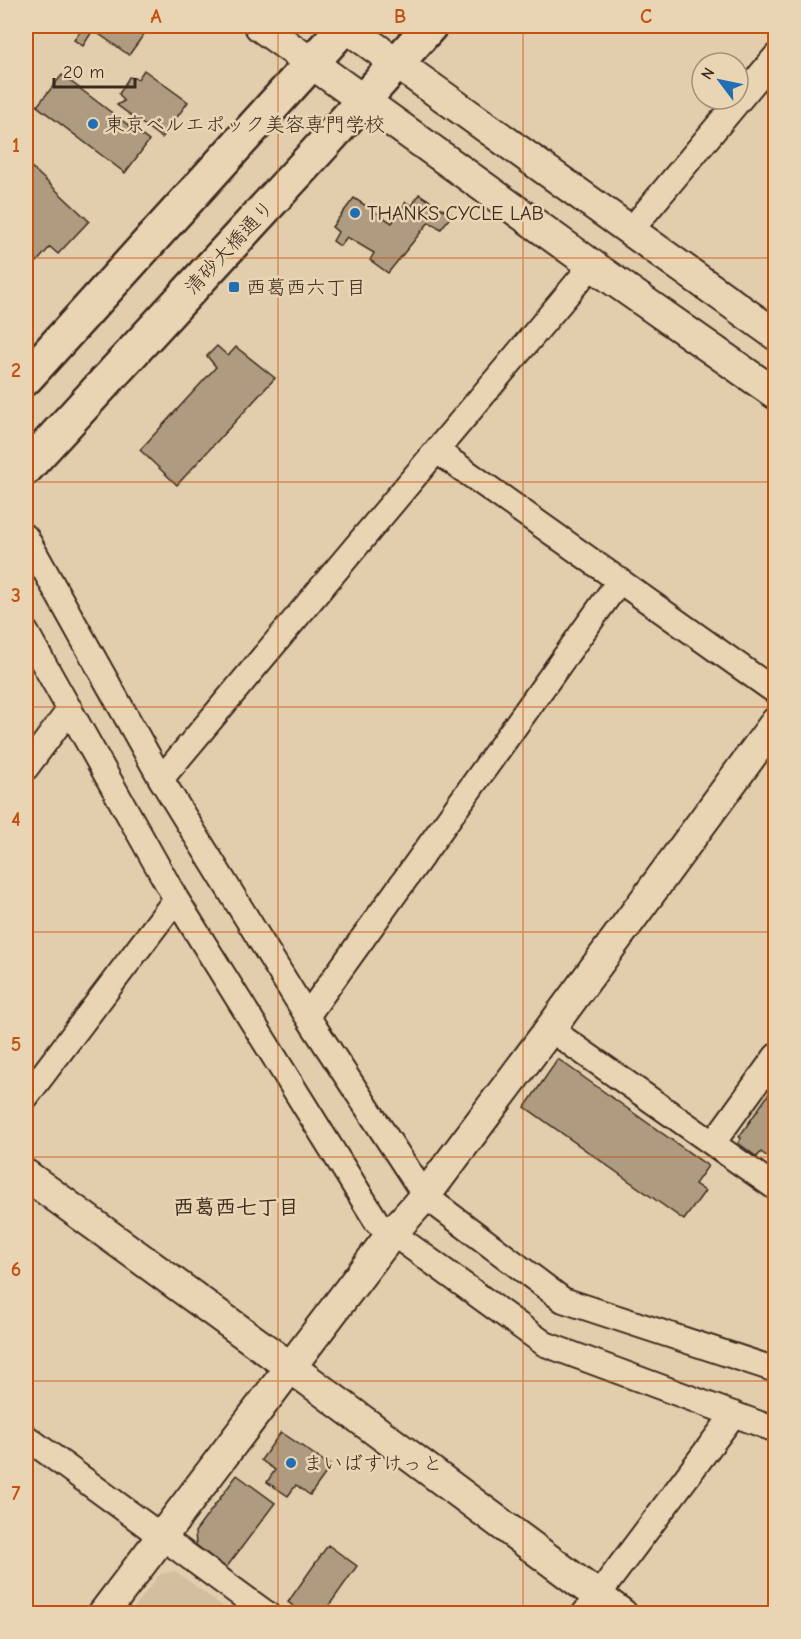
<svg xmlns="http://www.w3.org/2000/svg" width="801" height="1639" font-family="'Comic Neue','Klee One',sans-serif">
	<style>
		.built { fill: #d2bfa0 }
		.building { fill: #ae9b80; stroke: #3b2a1e; stroke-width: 1.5 }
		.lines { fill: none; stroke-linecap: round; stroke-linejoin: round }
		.minor-casing { stroke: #3b2a1e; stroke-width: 28 }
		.tertiary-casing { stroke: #3b2a1e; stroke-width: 34 }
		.secondary-casing { stroke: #3b2a1e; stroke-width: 38 }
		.minor { stroke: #e9d5b3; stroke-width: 24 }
		.tertiary { stroke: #e9d5b3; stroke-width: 30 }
		.secondary { stroke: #e9d5b3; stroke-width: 33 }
		.grid { fill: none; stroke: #c55010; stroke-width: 1.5; stroke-opacity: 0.55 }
		.poi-dot { fill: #1f6fb2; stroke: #e9d5b3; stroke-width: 2 }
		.labels { text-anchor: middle; stroke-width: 5; stroke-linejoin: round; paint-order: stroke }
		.poi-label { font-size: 20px; fill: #3b2a1e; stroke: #e9d5b3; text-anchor: start }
		.street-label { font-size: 20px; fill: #3b2a1e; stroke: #e9d5b3 }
		.neighbourhood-label { font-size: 21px; font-weight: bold; fill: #3b2a1e; stroke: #e9d5b3 }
		.neatline { fill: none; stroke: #c55010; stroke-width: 2 }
		.grid-label { font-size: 20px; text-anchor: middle; font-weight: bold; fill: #c55010 }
	</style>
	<rect width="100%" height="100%" fill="#e2cead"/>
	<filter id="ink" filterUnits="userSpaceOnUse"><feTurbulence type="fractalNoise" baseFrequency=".0167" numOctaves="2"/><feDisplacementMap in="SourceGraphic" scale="12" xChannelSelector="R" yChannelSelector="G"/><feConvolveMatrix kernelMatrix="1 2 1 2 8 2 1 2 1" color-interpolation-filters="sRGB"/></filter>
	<g filter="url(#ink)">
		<!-- built -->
		<path class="built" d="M175 1571 232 1613H130L160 1574Z"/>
		<!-- building -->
		<path class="building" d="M84 26H150L129 55 93 30 83 46 74 40Z
			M144 70 188 102 162 138 117 105 124 101 119 94 129 77 138 79Z
			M62 75 149 141 125 173 37 106Z
			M26 162 89 221 58 254 50 247 26 274Z
			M419 194 452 215 441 229 429 222 388 273 370 260 374 253 347 237 340 246 333 241 338 232 332 227 354 198 392 223 406 202 412 206Z
			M217 346 228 356 236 347 275 378 177 485 140 450 216 367 207 356Z
			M558 1059 708 1166 695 1184 705 1191 684 1220 525 1107Z
			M775 1085H776V1163L761 1152 757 1157 738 1143 741 1138 739 1137Z
			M281 1432 331 1466 310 1495 296 1485 288 1496 267 1482 275 1470 261 1460Z
			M237 1475 275 1503 226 1568 196 1545 195 1532Z
			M328 1545 357 1566 323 1614H304L288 1602Z"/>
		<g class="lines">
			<defs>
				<path id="minor" d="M631 230 776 56
					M437 451 776 692
					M26 537 161 779 307 1016 425 1196 563 1300 776 1370
					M26 632 176 899 377 1222 545 1344 776 1430
					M26 768 70 709
					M161 779 592 265
					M307 1016 620 580
					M550 1029 776 1188
					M26 1097 176 899
					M713 1143 776 1056
					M26 1437 267 1614
					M584 1614 734 1414"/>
				<path id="tertiary" d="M260 26 592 265 776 394
					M345 26 776 335
					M26 1175 312 1383 622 1614
					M103 1614 393 1232 425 1196 550 1029 776 722"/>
				<path id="secondary" d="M26 378 345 26
					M26 468 324 144 430 26"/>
			</defs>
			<!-- minor casing -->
			<use href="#minor" class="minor-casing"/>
			<!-- tertiary casing -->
			<use href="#tertiary" class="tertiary-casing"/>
			<!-- secondary casing -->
			<use href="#secondary" class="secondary-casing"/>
			<!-- minor -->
			<use href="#minor" class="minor"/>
			<!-- tertiary -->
			<use href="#tertiary" class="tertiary"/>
			<!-- secondary -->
			<use href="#secondary" class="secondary"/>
		</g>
	</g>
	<!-- grid -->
	<path class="grid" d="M278 26V1614M523 26V1614M26 258H776M26 482H776M26 707H776M26 932H776M26 1157H776M26 1381H776"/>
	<!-- markers -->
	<g class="poi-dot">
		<circle cx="93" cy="124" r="6"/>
		<circle cx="355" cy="213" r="6"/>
		<rect x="228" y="281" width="12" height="12" rx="3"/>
		<circle cx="291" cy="1463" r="6"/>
	</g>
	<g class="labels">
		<!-- poi labels -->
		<g class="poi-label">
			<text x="105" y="131">東京ベルエポック美容専門学校</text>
			<text x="367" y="220">THANKS CYCLE LAB</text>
			<text x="246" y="294">西葛西六丁目</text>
			<text x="303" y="1470">まいばすけっと</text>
		</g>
		<!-- street labels -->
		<g class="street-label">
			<text transform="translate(229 247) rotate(-47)" y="7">清砂大橋通り</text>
		</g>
		<!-- neighbourhood labels -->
		<g class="neighbourhood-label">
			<text x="236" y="1214">西葛西七丁目</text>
		</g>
	</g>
	<!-- margin -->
	<rect width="801" height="1639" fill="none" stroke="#e9d5b3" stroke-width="66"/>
	<!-- north arrow -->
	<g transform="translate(720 81) rotate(302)"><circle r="28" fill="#e9d5b3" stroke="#a39177" stroke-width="1.5"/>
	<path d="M0-4.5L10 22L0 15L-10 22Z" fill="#1f6fb2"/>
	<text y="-9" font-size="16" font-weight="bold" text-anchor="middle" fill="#3b2a1e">N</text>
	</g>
	<!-- scale -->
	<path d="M54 78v9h81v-9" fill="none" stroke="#3b2a1e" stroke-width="3"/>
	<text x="63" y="78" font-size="18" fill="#3b2a1e" stroke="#e9d5b3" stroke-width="4.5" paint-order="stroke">20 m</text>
	<rect x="33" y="33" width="735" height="1573" class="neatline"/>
	<g class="grid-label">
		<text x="156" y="23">A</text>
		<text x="400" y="23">B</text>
		<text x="646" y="23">C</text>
		<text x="16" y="152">1</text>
		<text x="16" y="377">2</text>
		<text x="16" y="602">3</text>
		<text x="16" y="826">4</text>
		<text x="16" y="1051">5</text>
		<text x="16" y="1276">6</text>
		<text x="16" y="1500">7</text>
	</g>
</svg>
